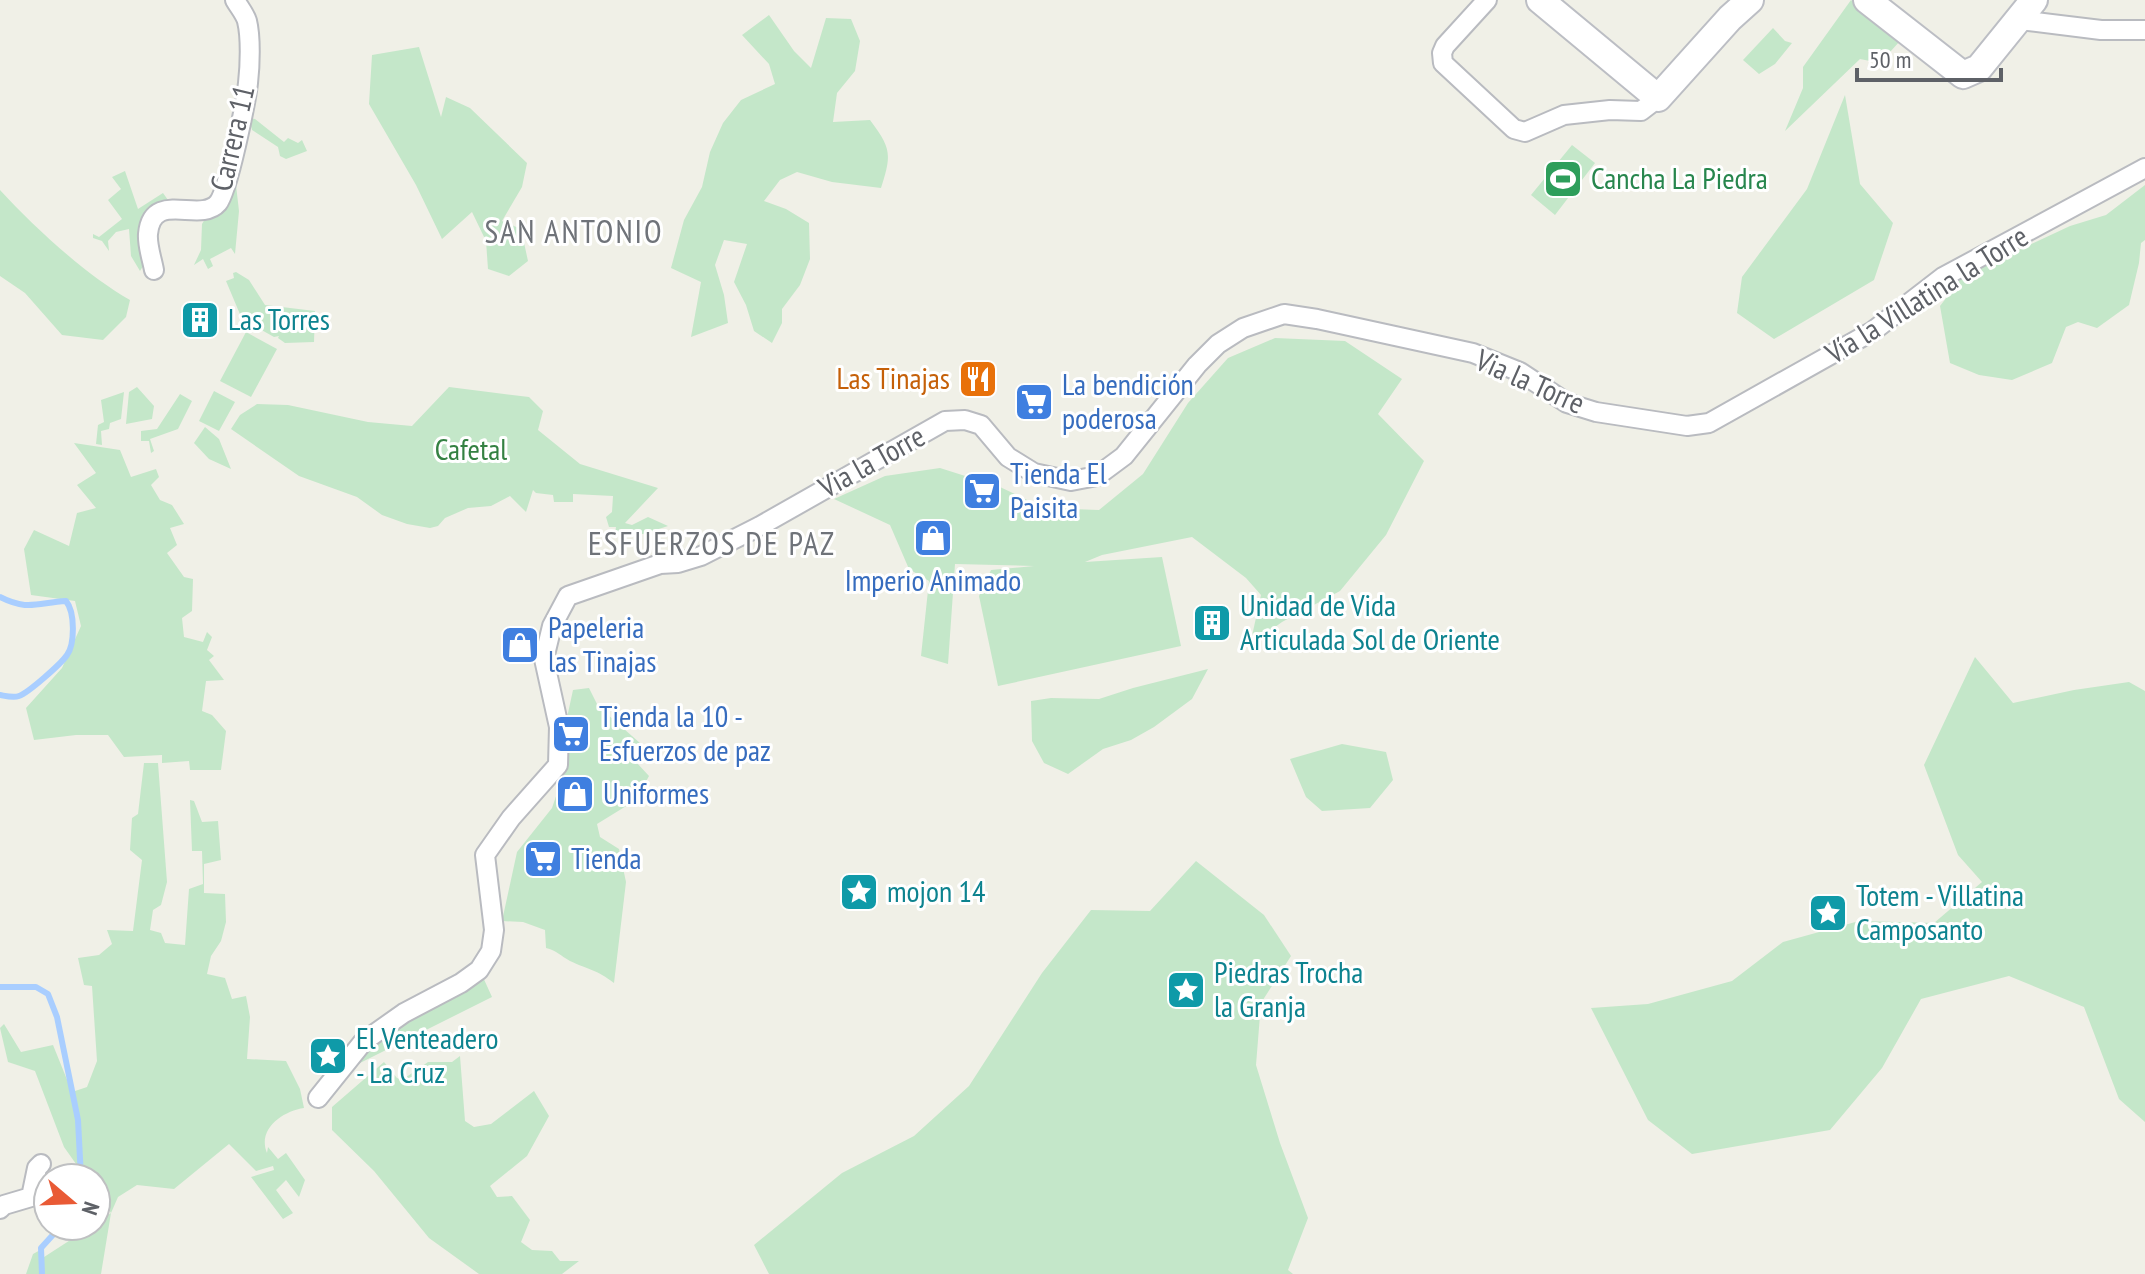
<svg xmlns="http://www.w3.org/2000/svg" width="2145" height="1274" font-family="'PT Sans Narrow',sans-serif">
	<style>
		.green { fill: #c4e7c9 }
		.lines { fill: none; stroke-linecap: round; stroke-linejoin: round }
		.stream { stroke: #a9ceff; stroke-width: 6 }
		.street-casing { stroke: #b9bbc0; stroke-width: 22 }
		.secondary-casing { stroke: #bcbec4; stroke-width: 30 }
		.street { stroke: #fff; stroke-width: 18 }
		.secondary { stroke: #fff; stroke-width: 26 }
		.labels { text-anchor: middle; stroke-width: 6; stroke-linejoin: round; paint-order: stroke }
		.street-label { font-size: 30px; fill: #5e6167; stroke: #fff }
		.leisure-label { font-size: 30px; fill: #27864d; stroke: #fff; text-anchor: start }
		.culture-label { font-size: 30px; fill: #0d838f; stroke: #fff; text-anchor: start }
		.food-label { font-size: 30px; fill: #c56008; stroke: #fff; text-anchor: end }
		.shop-label { font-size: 30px; fill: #366cbe; stroke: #fff; text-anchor: start }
		.park-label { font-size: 30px; fill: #348142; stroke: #fff }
		.neighbourhood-label { font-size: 32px; letter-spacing: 2px; fill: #6f7379; stroke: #fff }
	</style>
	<rect width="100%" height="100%" fill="#f0f0e7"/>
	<!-- green -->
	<path class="green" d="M1851 0 1900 41 1880 63 1860 59 1785 131 1803 88V67Z
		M769 15 794 51 811 68 826 18 851 19 860 41 855 71 837 93 833 122 870 120C891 148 892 154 881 188L832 182 797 172 780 180 764 201 786 209 809 223 810 259 800 285 782 309V323L772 343 754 331 746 305 734 282 747 244 724 240 715 265 724 295 728 323 691 337 701 282 671 268 684 220 702 187 710 152 723 123 741 100 775 84 769 64 742 35Z
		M1773 28 1785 41 1792 43 1775 64 1759 74 1743 60Z
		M419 47 441 117 446 97 470 108 527 163 522 187 502 221 521 229 528 261 509 276 488 269 486 241 472 212 442 239 416 185 369 104 372 55Z
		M1845 95 1860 184 1893 223 1874 280 1774 339 1737 313 1742 277 1807 189Z
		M249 118 255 119 284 142 288 138 298 143 302 140 307 151 286 159 280 156 278 147 252 130Z
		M1572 145 1595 163 1555 215 1531 195Z
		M125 171 138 209 163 193 168 200C135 212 135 233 145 263L140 271 131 256 129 229 116 232 108 241 109 251 102 241 93 238V234L99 237 122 219 108 200 121 189 112 177Z
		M234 185H236L239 211 235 254 231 248 210 259 213 266 208 269 203 259 194 265 201 250 202 224 205 219 221 211Z
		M2145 185V240L2141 243 2139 263 2129 305 2097 328 2078 322 2066 327 2052 363 2012 380 1979 375 1950 363 1940 306 1963 276 2070 226 2106 215Z
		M0 190C35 228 86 275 130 300L126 317 103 340 62 335 25 293 0 276Z
		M236 272 249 280 265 305 315 311 314 342 285 343 278 338 279 336 274 337 242 319 226 281 234 278 233 273Z
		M246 332 277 349 251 397 220 381Z
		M1275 338 1345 341 1402 379 1378 414 1424 461 1386 535 1340 591 1282 622 1250 645 1261 595 1246 578 1192 537 1102 555 1085 562 1162 557 1181 646 998 686 979 596 991 570 1034 566 955 564 948 664 921 656 929 581 909 569 890 525 834 499 885 476 940 468 1000 487 1044 508 1099 510 1143 474 1188 403 1228 358Z
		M137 387 154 406 152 419 126 424 129 392Z
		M449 387 529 397 543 411 538 430 580 464 658 488 625 523 632 525 648 517 668 526C652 531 630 541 615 533L616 527H609L606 517 612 512 613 496 573 494V502H554L553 495 536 493 533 490 526 512 510 496 491 506 468 508 445 518 438 526 430 528 407 524 382 515 357 497 299 476 231 429 240 415 257 404 288 405 368 422 412 426Z
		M214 391 235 402 219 431 199 421Z
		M124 392 121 419 110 423 109 429 101 431 102 445 96 444 98 425 104 422 101 400Z
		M180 394 192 401 178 429 150 439 154 451 151 453 149 441H141V431L157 429Z
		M205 427 219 439 231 469 209 459 194 443Z
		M74 443 120 450 131 477 156 469 159 477 151 485 160 500 172 505 184 524 170 528 177 545 167 553 184 577 193 579 192 611 182 618 184 637 203 642 207 632 212 637 207 650 214 656 209 660 224 680 206 681 202 711 212 715 226 731 221 770H190L189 761 162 763V755L124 757 108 735H76L34 740 26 708 62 668 81 626 75 601 31 595 24 549 34 530 69 546 77 513 96 508 77 485 96 473Z
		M1975 657 2013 703 2074 690 2129 682 2145 691V1122L2119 1099 2084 1007 2009 976 1921 999 1882 1068 1830 1130 1692 1154 1648 1120 1591 1008 1648 1004 1732 981 1783 942 1859 921 1934 923 1982 882 1958 855 1924 765Z
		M1208 669 1192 699 1154 727 1131 740 1103 749 1068 774 1044 763 1032 741 1031 701 1051 698 1099 699 1133 688Z
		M589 688 598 706 649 751 637 763 649 776 636 800 597 824 600 837 619 849 626 882 614 983C596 969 589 970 570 961 561 956 556 950 546 948L545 930 523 922 502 921 517 852 552 808 567 764 565 727 573 690Z
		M1342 744 1386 752 1393 780 1370 808 1322 811 1306 797 1290 759Z
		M144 763H158L167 882 161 905 153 910 150 930 161 933 165 943 185 945 189 889 203 884 202 851H192L190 800 194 801 202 822 218 821 221 860 204 864V893L225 894 226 922 221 941 211 956 207 974 225 978 232 999 246 996 250 1017 247 1059 286 1061 300 1089 304 1108C283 1111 257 1129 267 1153L268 1147 278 1159 286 1153 305 1180 299 1197 286 1180 276 1190 293 1213 283 1219 251 1177 274 1170 273 1166 256 1171 229 1144 174 1189 137 1185 118 1197 111 1213 101 1274H26L33 1254 42 1249 41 1259 92 1226H96V1223L111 1213 96 1192V1178H86L64 1147 35 1071 8 1062 0 1028 4 1024 21 1052 53 1045 72 1092 87 1087 97 1061 92 986 84 985 78 958 99 955 112 944 107 930 133 931 142 860 130 850 132 818 138 814Z
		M1196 861 1264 915 1291 956 1261 1003 1256 1065 1280 1143 1308 1218 1288 1270 1293 1274H769L754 1245 842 1173 914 1136 969 1086 1042 973 1091 910 1150 911Z
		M482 975 492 997 350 1068 400 1023Z
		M460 1056 465 1121 474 1127 491 1124 534 1091 549 1116 527 1156 490 1186 497 1197 512 1196 530 1220 521 1242 532 1250 552 1251 560 1261H579L562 1274H479L429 1238 374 1171 332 1130V1107L384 1062 397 1078 402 1080 428 1062H452Z"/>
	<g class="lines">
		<!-- stream -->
		<path class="stream" d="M0 597C27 611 37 603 66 601 75 612 75 644 67 655 61 664 28 693 19 696 13 698 6 696 0 695
			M0 987H36L48 994 57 1017 78 1120 81 1178
			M42 1274 41 1248 61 1226"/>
		<defs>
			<path id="street" d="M1487 0 1445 46 1442 53 1443 63 1514 129 1525 132 1564 115 1610 110 1641 111 1658 98
				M2020 20 2101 30H2145
				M154 270C152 259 147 245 148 234 152 189 200 224 218 203 228 191 246 102 248 83 250 66 251 37 247 21 245 14 239 7 235 0
				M318 1098 363 1042 404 1013 461 983 479 970 491 951 494 930 485 855 511 818 558 765 559 727 544 659 552 626 568 596 660 564 678 563 701 556 760 526 945 421 965 420 981 425 1008 457 1034 473 1071 481 1097 476 1124 456 1197 365 1218 344 1243 328 1284 314 1317 319 1473 353 1520 372 1567 403 1596 412 1687 426 1709 423 1873 331 1943 277 2145 168
				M0 1209 4 1205 31 1197 37 1168 41 1164"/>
			<path id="secondary" d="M1540 0 1658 98 1730 18 1750 0
				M1867 0 1963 75 1979 68 2034 0"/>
		</defs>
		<!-- street casing -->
		<use href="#street" class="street-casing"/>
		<!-- secondary casing -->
		<use href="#secondary" class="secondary-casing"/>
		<!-- street -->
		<use href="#street" class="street"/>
		<!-- secondary -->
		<use href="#secondary" class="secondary"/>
	</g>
	<!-- icons -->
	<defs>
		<symbol id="stadium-square" viewBox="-11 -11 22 22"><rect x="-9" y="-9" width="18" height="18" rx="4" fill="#2e9e5b" stroke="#fff"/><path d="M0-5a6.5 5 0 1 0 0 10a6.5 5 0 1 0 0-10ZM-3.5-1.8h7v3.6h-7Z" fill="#fff"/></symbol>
		<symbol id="building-square" viewBox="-11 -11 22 22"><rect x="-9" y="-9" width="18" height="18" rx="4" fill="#0f9aa8" stroke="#fff"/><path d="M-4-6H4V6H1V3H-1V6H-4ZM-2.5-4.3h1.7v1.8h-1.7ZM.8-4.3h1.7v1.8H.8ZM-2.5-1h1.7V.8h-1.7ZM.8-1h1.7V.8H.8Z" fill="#fff"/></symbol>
		<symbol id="restaurant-square" viewBox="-11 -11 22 22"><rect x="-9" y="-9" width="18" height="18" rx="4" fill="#e8710a" stroke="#fff"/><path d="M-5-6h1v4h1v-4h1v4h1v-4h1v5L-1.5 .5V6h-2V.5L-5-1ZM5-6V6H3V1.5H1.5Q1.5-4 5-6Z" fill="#fff"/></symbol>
		<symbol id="supermarket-square" viewBox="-11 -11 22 22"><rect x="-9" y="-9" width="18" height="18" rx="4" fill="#3f7fe0" stroke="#fff"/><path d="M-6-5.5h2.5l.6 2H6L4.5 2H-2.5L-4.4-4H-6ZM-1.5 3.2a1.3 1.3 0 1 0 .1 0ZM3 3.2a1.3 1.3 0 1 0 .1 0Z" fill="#fff"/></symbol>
		<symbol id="shop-square" viewBox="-11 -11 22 22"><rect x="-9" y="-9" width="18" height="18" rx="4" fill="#3f7fe0" stroke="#fff"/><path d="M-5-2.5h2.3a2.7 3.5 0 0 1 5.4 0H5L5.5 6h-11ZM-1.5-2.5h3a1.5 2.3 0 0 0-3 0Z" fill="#fff"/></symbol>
		<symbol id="sight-square" viewBox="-11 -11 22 22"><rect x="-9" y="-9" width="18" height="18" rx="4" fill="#0f9aa8" stroke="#fff"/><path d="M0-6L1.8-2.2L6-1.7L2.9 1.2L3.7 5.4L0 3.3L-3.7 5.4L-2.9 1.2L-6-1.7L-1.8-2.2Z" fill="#fff"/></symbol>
	</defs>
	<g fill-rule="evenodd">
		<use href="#stadium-square" x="1541" y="157" width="44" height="44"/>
		<use href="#building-square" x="178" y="298" width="44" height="44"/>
		<use href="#restaurant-square" x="956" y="357" width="44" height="44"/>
		<use href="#supermarket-square" x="1012" y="380" width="44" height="44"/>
		<use href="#supermarket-square" x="960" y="469" width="44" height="44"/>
		<use href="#shop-square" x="911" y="516" width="44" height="44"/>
		<use href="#building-square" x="1190" y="601" width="44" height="44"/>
		<use href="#shop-square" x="498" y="623" width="44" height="44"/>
		<use href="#supermarket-square" x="549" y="712" width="44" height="44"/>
		<use href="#shop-square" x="553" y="772" width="44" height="44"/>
		<use href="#supermarket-square" x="521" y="837" width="44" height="44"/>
		<use href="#sight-square" x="837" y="870" width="44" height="44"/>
		<use href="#sight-square" x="1806" y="891" width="44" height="44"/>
		<use href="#sight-square" x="1164" y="968" width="44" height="44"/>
		<use href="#sight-square" x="306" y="1034" width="44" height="44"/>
	</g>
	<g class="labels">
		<!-- street labels -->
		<g class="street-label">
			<text transform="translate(233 138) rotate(-77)" y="10">Carrera 11</text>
			<text transform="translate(1927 295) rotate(-32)" y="10">Vía la Villatina la Torre</text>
			<text transform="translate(1530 382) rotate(24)" y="10">Via la Torre</text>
			<text transform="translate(872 462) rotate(-29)" y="10">Via la Torre</text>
		</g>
		<!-- leisure labels -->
		<g class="leisure-label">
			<text x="1591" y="189">Cancha La Piedra</text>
		</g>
		<!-- culture labels -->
		<g class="culture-label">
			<text x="228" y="330">Las Torres</text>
			<text x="1240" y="616">Unidad de Vida<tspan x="1240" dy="34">Articulada Sol de Oriente</tspan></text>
			<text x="887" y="902">mojon 14</text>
			<text x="1856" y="906">Totem - Villatina<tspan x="1856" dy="34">Camposanto</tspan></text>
			<text x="1214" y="983">Piedras Trocha<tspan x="1214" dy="34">la Granja</tspan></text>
			<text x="356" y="1049">El Venteadero<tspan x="356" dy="34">- La Cruz</tspan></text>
		</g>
		<!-- food labels -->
		<g class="food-label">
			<text x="950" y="389">Las Tinajas</text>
		</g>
		<!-- shop labels -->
		<g class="shop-label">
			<text x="1062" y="395">La bendición<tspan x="1062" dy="34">poderosa</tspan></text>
			<text x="1010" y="484">Tienda El<tspan x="1010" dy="34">Paisita</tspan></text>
			<text x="933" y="591" text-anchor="middle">Imperio Animado</text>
			<text x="548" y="638">Papeleria<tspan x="548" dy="34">las Tinajas</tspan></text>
			<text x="599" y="727">Tienda la 10 -<tspan x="599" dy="34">Esfuerzos de paz</tspan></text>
			<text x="603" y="804">Uniformes</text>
			<text x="571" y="869">Tienda</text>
		</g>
		<!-- park labels -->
		<g class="park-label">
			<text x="471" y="460">Cafetal</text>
		</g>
		<!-- neighbourhood labels -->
		<g class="neighbourhood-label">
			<text x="574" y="243">SAN ANTONIO</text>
			<text x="712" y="555">ESFUERZOS DE PAZ</text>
		</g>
	</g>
	<!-- north arrow -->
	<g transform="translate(72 1202) rotate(109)"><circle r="38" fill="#ffffff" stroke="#bfc0c2" stroke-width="2"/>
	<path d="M0-6L14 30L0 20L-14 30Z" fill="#e95a35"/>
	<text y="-12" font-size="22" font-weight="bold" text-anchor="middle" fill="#5e6167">N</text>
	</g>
	<!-- scale -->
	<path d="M1857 68v12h144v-12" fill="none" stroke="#5e6167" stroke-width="4"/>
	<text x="1869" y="68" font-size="24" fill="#5e6167" stroke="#ffffff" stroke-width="6" paint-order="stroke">50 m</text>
</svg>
